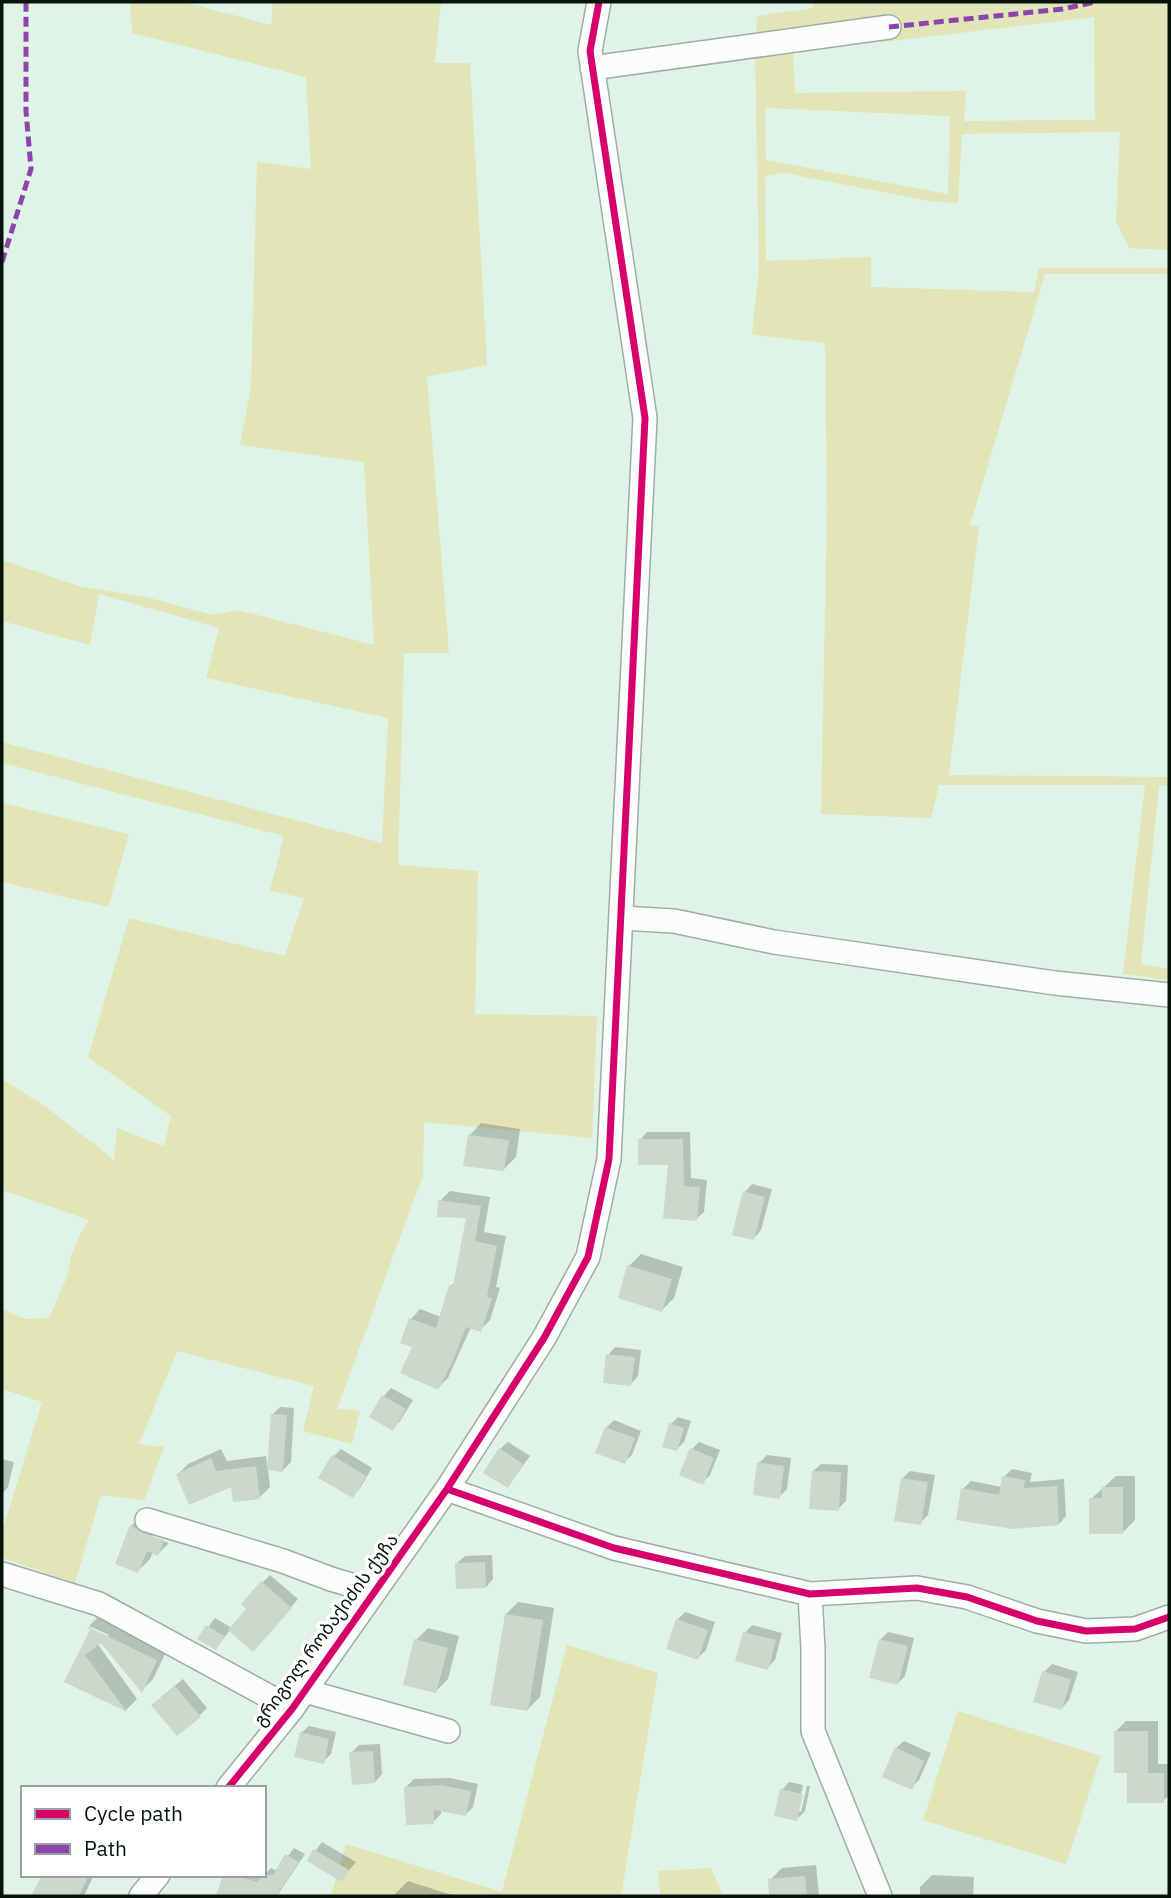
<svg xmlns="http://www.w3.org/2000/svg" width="1171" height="1898" font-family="'IBM Plex Sans','Noto Sans Georgian',sans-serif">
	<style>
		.green { fill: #e2e5b8; fill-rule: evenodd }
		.shadow { fill: #0003 }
		.building { fill: #cbd8cb }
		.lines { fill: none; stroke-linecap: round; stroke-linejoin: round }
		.minor-casing { stroke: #9eaea3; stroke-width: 26 }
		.minor { stroke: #fafdfb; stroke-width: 23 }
		.quiet { stroke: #8e44ad; stroke-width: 5; stroke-dasharray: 10 5; stroke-linecap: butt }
		.cycleway-casing { stroke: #fff; stroke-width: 11 }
		.cycleway { stroke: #d6006c; stroke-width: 7 }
		.labels { text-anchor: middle; stroke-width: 7; stroke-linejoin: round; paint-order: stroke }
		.street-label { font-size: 18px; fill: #07140c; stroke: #fff }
	</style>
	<rect width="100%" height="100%" fill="#dff3e6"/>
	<!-- green -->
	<path class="green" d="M130 2H183L271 25 273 6 271 2H441L435 63H470L487 365 427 377 449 653H404L398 865 478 871 475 1014 597 1016 592 1138 424 1122 423 1175 337 1409 360 1411 352 1444 303 1431 314 1386 177 1351 139 1444 164 1447 144 1500 101 1495 75 1583 2 1558V1532L42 1402 2 1389V1309L25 1319 49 1318 67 1277 71 1256 78 1238 89 1220 2 1190V1079L49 1109 114 1160 117 1128 164 1146 171 1116 88 1057 129 918 285 956 304 898 270 891 284 836 2 763V742L382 843 388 718 206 678 219 628 99 594 90 645 2 621V560L82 587 142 596 213 615 237 610 374 645 364 462 240 445 251 386 257 162 311 169 306 77 132 33Z
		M813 2H1169V250L1129 248 1116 222 1120 132 962 134 958 203 929 201 785 173 765 176 766 261 871 257V287L1034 292 1039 268H1169V274H1045L970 525 979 527 949 775 1169 777V786H1159L1141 964 1169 969V980L1123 974 1145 785H939L931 818 821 814 827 510 825 343 752 335 759 267 755 53 757 16 813 8ZM1094 17 1095 120 964 121 966 91 795 93 793 49 892 41ZM765 108 950 116 948 194 766 160Z
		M2 803 129 834 108 907 2 882Z
		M567 1645 658 1673 621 1896H331L346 1844 502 1892Z
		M958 1711 1101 1756 1066 1864 923 1820Z
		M711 1868 723 1896H660L658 1871Z"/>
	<!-- shadow -->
	<path class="shadow" d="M481 1123 520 1129 516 1157 504 1169 469 1136Z
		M647 1132H690L691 1178 707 1180 704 1212 696 1219 670 1163 640 1140Z
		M752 1184 772 1189 761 1230 754 1238 745 1192Z
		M450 1191 490 1197 484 1232 506 1236 496 1287 500 1288 490 1320 480 1330 471 1327 448 1378 438 1388 414 1347 411 1319 420 1309 441 1317 451 1286 456 1281 468 1217 440 1201Z
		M641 1254 683 1267 674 1298 662 1310 629 1266Z
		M615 1347 641 1350 638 1376 631 1384 608 1355Z
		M391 1388 413 1400 400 1421 393 1429 372 1417 384 1396Z
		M280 1407 294 1408 291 1462 283 1470 268 1469 270 1487 260 1497 233 1484 178 1474 188 1464 221 1449 227 1461 266 1456 267 1465H269L272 1415Z
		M678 1417 691 1421 684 1442 677 1449 671 1424Z
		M614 1420 641 1431 632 1455 624 1462 606 1428Z
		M508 1442 530 1456 508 1486 500 1449Z
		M699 1442 720 1450 710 1475 702 1483 692 1449Z
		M341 1449 372 1468 360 1488 352 1496 333 1457Z
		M767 1455 791 1458 787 1489 779 1497 759 1463Z
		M2 1459 14 1462 8 1487 2 1494Z
		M821 1464 848 1465 846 1501 838 1509 813 1471Z
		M1012 1469 1032 1473 1030 1482 1064 1479 1066 1516 1059 1524 963 1489 971 1481 1002 1487 1004 1477Z
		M910 1471 935 1475 928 1515 920 1523 902 1479Z
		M1116 1476H1135V1520L1123 1532 1091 1499Z
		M143 1514 175 1528 170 1540 153 1535 152 1537 169 1543 158 1554 153 1552 150 1559 138 1571 131 1526Z
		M492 1555 493 1579 486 1587 457 1563 465 1556Z
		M270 1575 298 1599 260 1642 230 1630 216 1648 200 1638 215 1618 232 1628 249 1608 262 1583Z
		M518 1602 554 1608 540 1697 528 1709 506 1614Z
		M685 1612 715 1622 706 1650 698 1658 677 1620Z
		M100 1615 168 1648 153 1679 142 1690 101 1641 97 1643 137 1699 126 1710 67 1681 92 1630 107 1638 109 1635 89 1626Z
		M752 1625 782 1633 775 1660 767 1668 745 1633Z
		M428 1628 459 1636 448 1679 436 1691 416 1640Z
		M888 1632 914 1638 905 1676 898 1683 880 1640Z
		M1052 1664 1078 1672 1069 1700 1062 1708 1044 1672Z
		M183 1679 207 1708 199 1716 161 1697Z
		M1126 1721H1158V1764H1169V1795L1163 1801 1129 1771 1115 1732Z
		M309 1726 336 1732 331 1754 323 1762 301 1733Z
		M904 1741 931 1753 919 1780 911 1788 896 1748Z
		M380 1744 382 1774 375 1782 351 1753 359 1745Z
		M450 1778 478 1784 473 1807 465 1815 441 1810V1814L433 1822 406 1787 414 1779Z
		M789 1782 803 1785 797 1812H801L807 1786H810L805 1811 797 1819 782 1790Z
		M322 1842 356 1862 342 1879 309 1860Z
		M294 1848 305 1854 277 1896H218L225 1875H264L271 1868 277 1871Z
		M816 1865 819 1896H771L770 1880 782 1868Z
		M44 1875H94L84 1896H33Z
		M932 1875 974 1877 973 1896H920V1887Z
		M408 1881 455 1896H393Z"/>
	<!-- building -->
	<path class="building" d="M468 1135 509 1140 504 1171 463 1166Z
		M638 1139H683L684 1186 700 1187 697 1221 663 1218 668 1165H638Z
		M743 1191 765 1197 754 1240 732 1235Z
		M438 1200 481 1206 475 1241 497 1246 487 1297 492 1298 481 1332 466 1327 452 1363 438 1390 400 1373 412 1347 400 1343 409 1318 436 1328 449 1285 453 1286 466 1218 437 1217Z
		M627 1265 672 1279 662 1312 618 1298Z
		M606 1354 635 1357 631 1386 603 1383Z
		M382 1395 406 1409 393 1431 369 1417Z
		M271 1414 287 1415 283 1472 267 1470Z
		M669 1423 684 1428 677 1451 662 1447Z
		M605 1427 635 1438 625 1464 595 1453Z
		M499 1448 523 1464 508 1488 483 1473Z
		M690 1448 714 1458 703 1485 679 1475Z
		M332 1455 366 1476 353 1498 318 1478Z
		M211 1458 216 1471 256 1466 260 1499 233 1502 231 1487 189 1505 176 1474Z
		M757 1462 784 1466 780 1499 753 1495Z
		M812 1471 841 1472 839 1511 809 1509Z
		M1002 1476 1025 1480 1024 1488 1057 1486 1059 1525 1013 1529 956 1520 961 1488 999 1495Z
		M901 1478 928 1482 921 1525 894 1521Z
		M1102 1487H1123V1534H1089V1498H1102Z
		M130 1525 143 1533 164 1540 158 1556 147 1551 138 1573 115 1564Z
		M485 1562 486 1588 456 1589 455 1563Z
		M261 1581 292 1608 253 1652 228 1630 246 1609 241 1604Z
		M505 1614 543 1620 528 1711 490 1705Z
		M676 1619 708 1630 698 1660 666 1649Z
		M206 1625 224 1636 216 1650 197 1639Z
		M86 1626 157 1660 142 1693 101 1643 85 1655 127 1712 64 1682 90 1630Z
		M743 1632 776 1640 768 1670 735 1661Z
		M414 1639 448 1648 436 1693 403 1685Z
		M879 1639 908 1646 898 1685 869 1678Z
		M1042 1671 1071 1679 1062 1710 1033 1702Z
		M175 1686 201 1717 177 1736 151 1705Z
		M1114 1731H1148V1773H1164V1803H1127V1773H1114Z
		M300 1732 329 1739 324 1764 294 1757Z
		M895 1747 924 1761 912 1790 882 1777Z
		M373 1751 375 1783 352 1785 349 1752Z
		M441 1785 471 1791 466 1816 434 1810V1824L406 1825 404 1787Z
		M780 1789 803 1794 797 1821 774 1816Z
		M313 1849 349 1870 342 1882 307 1861Z
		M285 1854 299 1862 276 1896H216L223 1875H235L257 1882 262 1875H273Z
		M42 1875H89L79 1896H31Z
		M805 1876 807 1896H769L768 1879Z"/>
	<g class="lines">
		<defs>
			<path id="minor" d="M592 68 889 27
				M621 918 674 921 774 942 1055 983 1169 995
				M447 1489 614 1548 810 1594 917 1588 967 1597 1037 1621 1086 1631 1135 1629 1169 1617
				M147 1520 283 1561 331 1579 374 1592
				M2 1574 99 1604 292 1709
				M810 1594 813 1649V1731L880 1896
				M305 1691 448 1731
				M228 1788 292 1709 447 1489 544 1338 588 1257 609 1159 645 418 590 51 599 2
				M141 1896 158 1875"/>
		</defs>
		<!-- minor casing -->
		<use href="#minor" class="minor-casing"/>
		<!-- minor -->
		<use href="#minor" class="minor"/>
		<!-- quiet -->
		<path class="quiet" d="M889 27 1063 9 1095 2
			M2 262 31 169 26 111V2"/>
		<defs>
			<path id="cycleway" d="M447 1489 614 1548 810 1594 917 1588 967 1597 1037 1621 1086 1631 1135 1629 1169 1617
				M228 1788 292 1709 447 1489 544 1338 588 1257 609 1159 645 418 590 51 599 2"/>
		</defs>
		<!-- cycleway casing -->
		<use href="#cycleway" class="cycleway-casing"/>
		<!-- cycleway -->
		<use href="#cycleway" class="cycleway"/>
	</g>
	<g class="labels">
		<!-- street labels -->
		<g class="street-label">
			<text transform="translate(326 1630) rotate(-54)" y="6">გრიგოლ რობაქიძის ქუჩა</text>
		</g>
	</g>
	<!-- border -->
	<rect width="1171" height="1898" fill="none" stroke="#07140c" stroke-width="7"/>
	<!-- legend -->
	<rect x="21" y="1786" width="245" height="91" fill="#ffffff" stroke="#9ca19e" stroke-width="2"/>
	<rect x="35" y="1809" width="35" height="10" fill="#d6006c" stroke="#9ca19e" stroke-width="2"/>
	<text x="84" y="1821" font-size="21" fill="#07140c">Cycle path</text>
	<rect x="35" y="1844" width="35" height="10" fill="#8e44ad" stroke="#9ca19e" stroke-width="2"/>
	<text x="84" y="1856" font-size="21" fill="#07140c">Path</text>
</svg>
